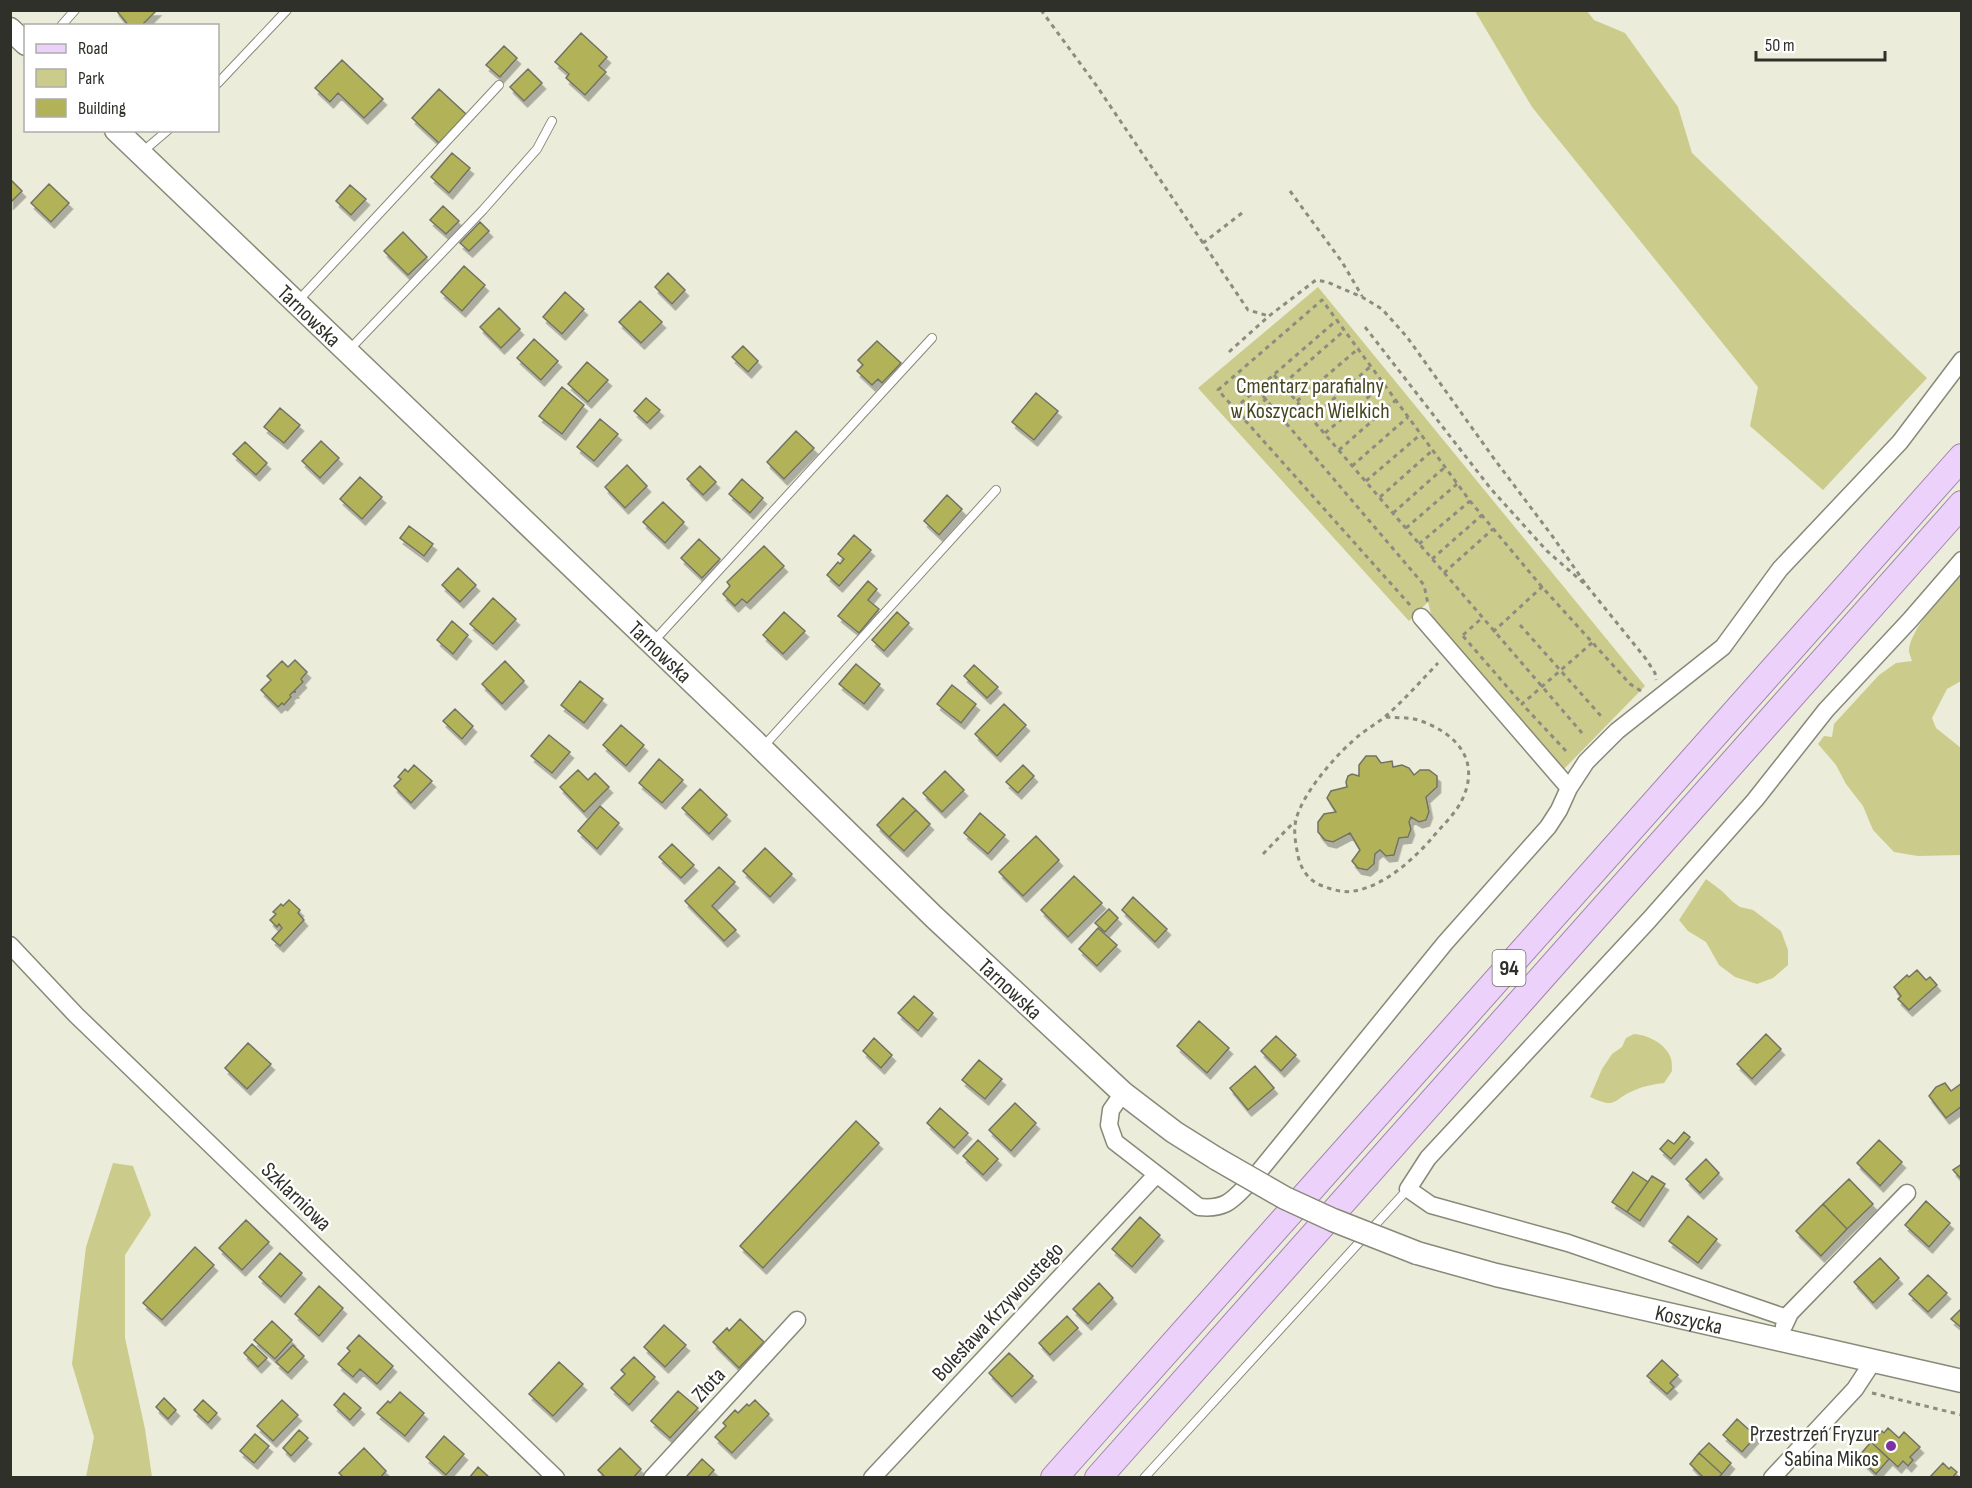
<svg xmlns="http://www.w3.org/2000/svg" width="1972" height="1488" font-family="'Sofia Sans Condensed',sans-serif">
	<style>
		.green { fill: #cbcc8b }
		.building { fill: #b2b359; stroke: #727363; stroke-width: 1.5; filter: url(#shadow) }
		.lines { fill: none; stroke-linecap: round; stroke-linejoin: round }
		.lane-casing { stroke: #898979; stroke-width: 10 }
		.street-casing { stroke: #898979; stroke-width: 19 }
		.secondary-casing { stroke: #898979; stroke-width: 25 }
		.primary-casing { stroke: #a185b0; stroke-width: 28 }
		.path { stroke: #8c8d80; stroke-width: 3; stroke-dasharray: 4.5 4.5; stroke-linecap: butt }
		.lane { stroke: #fff; stroke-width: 8 }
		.street { stroke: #fff; stroke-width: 16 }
		.secondary { stroke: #fff; stroke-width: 22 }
		.primary { stroke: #ecd1fb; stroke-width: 26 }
		.secondary-bridge-casing { stroke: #898979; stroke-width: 25; stroke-linecap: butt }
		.secondary-bridge { stroke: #fff; stroke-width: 22 }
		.poi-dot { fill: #7e31a3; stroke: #fff; stroke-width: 2 }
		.labels { text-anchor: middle; stroke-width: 5; stroke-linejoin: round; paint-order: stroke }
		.shield { fill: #fff; stroke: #6d6e69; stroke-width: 1.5 }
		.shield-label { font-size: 21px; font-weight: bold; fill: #2f3029 }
		.street-label { font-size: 22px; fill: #2f3029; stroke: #fff }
		.park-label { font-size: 22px; fill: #464620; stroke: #fff }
		.poi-label { font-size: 22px; fill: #2f3029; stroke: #fff; text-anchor: end }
	</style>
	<defs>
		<filter id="shadow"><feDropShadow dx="3.5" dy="6" stdDeviation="0" flood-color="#0004"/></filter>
	</defs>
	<rect width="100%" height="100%" fill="#ebecd9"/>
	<!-- green -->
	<path class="green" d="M1475 11H1587L1594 20 1625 33 1678 107 1692 153 1927 378 1823 490 1750 426 1758 387 1532 107Z
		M1318 287 1645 686 1564 769 1432 618 1428 602 1409 621 1198 388Z
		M1961 573V681L1947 689 1932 718 1936 728 1961 748V855L1918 856 1894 852 1873 830 1863 806 1846 784 1836 765 1818 744 1824 736 1832 737 1834 724 1879 675 1896 663 1912 661C1911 658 1910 655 1909 652 1907 633 1948 587 1961 573Z
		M1706 879 1722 891 1733 902 1740 907 1753 910 1781 931 1788 950V965L1773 978 1757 984 1735 977 1719 965 1706 942 1688 931 1679 920Z
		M1634 1034C1648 1035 1664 1043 1670 1056 1672 1060 1672 1067 1672 1071L1664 1083C1654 1084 1644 1086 1635 1090 1612 1099 1618 1110 1590 1097L1602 1069 1612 1054 1622 1047 1626 1038Z
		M113 1163 133 1166 151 1215 125 1255V1338L145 1429 152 1477H86L94 1437 72 1364 86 1247Z"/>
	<!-- building -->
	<path class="building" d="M116 10H157L141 26H129Z
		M581 33 607 57 599 66 606 72 585 95 566 78 569 74 555 62Z
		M504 46 517 58 500 77 486 65Z
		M342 60 383 99 364 118 338 93 330 102 315 88Z
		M528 69 542 83 524 101 510 87Z
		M439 89 466 114 439 143 412 118Z
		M452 153 470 168 449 193 431 177Z
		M10 179 22 191 10 203Z
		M49 184 69 203 51 222 31 203Z
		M350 185 366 199 351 215 336 201Z
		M443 206 459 221 446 234 430 220Z
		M480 222 489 231 469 251 460 243Z
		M403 232 427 257 408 275 384 251Z
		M464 266 485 285 462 311 441 292Z
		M668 273 685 290 672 304 655 287Z
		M565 292 584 309 562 334 543 317Z
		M640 301 662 322 641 343 619 322Z
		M499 308 520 329 501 348 480 327Z
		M534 339 558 361 541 380 517 358Z
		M877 341 901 363 882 383 878 379 872 385 857 371 863 365 858 360Z
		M743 346 758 361 748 372 732 357Z
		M587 362 608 380 588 402 568 384Z
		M562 387 584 405 562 434 539 416Z
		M1036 393 1058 411 1034 440 1012 422Z
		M646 398 660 410 647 423 634 411Z
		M280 408 300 425 284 443 264 427Z
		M600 419 618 434 594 461 577 447Z
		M796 431 814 448 784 479 767 462Z
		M321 441 339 458 320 478 302 461Z
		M245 442 267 463 256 475 233 454Z
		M627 465 647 486 625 508 605 487Z
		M700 466 716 482 703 495 687 479Z
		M360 477 382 497 362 519 340 499Z
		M742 479 763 498 750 513 729 494Z
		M947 495 962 509 939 535 924 521Z
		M663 502 684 522 665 543 643 522Z
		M409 526 433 544 424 556 400 538Z
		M854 535 871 550 839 586 827 575 838 562 840 564 844 559 838 554Z
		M699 539 720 559 702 578 681 558Z
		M764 546 784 566 747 603 742 599 735 606 723 594 730 586 727 582Z
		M458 568 476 585 460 602 442 585Z
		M868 581 877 589 868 600 879 609 859 633 838 616Z
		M493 598 516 619 493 644 470 624Z
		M784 612 805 631 783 654 763 635Z
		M897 612 909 623 884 651 872 640Z
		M452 621 468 635 453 654 437 640Z
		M295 660 307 672 301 679 303 682 294 691 296 692H293L290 695 291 697 284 705 282 703 278 707 261 690 271 680 267 676 282 661 288 667Z
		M505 661 524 681 502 704 482 684Z
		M856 664 880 684 864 704 839 684Z
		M974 665 998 687 987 698 964 676Z
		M580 681 603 699 584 723 561 705Z
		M952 685 976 704 961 723 937 704Z
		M1004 704 1026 725 997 756 975 734Z
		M455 709 473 726 462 739 443 721Z
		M621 725 644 745 626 766 603 745Z
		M549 735 570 752 552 773 531 756Z
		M1366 756H1376L1381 763 1392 761 1393 767 1402 765 1409 768 1414 775 1420 770H1429L1437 776V787L1426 797 1429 812 1426 820 1419 822 1411 817 1409 822 1411 829 1408 837 1399 838 1394 855 1386 856 1380 850 1375 854 1374 864 1367 870 1358 868 1352 861 1360 850 1350 833 1333 842 1325 840 1318 832V822L1324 814 1336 812 1327 798 1331 791 1347 787 1346 782 1348 776 1352 774 1359 776V765Z
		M659 759 683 780 662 803 639 783Z
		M414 765 432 781 411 803 394 786 401 779 398 777 405 769 408 772Z
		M1023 765 1034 776 1018 793 1006 782Z
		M578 770 588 780 595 773 609 787 584 812 560 787Z
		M945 771 964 790 942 812 923 793Z
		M700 789 727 815 709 834 682 808Z
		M903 798 916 810 889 837 877 825Z
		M600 806 619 823 597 849 578 831Z
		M916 810 930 824 904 851 889 837Z
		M980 813 1005 835 988 854 964 833Z
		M1036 836 1059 860 1023 896 999 872Z
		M672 844 694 865 681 878 659 857Z
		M765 848 792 874 770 897 743 871Z
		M719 867 735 882 712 906 736 930 724 941 685 901Z
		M1074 876 1102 903 1068 937 1041 910Z
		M1133 897 1167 929 1155 942 1122 910Z
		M289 900 300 910 298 913 304 920 280 946 272 939 282 928 279 924 277 927 270 920 276 914 273 912 281 904 283 906Z
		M1109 909 1118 918 1105 932 1095 923Z
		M1098 928 1117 945 1097 966 1079 949Z
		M1917 970 1926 980 1930 977 1937 985 1909 1010 1898 999 1901 996 1894 987 1907 975 1909 977Z
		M914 996 933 1013 918 1031 898 1013Z
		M1199 1021 1229 1048 1207 1073 1177 1046Z
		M1766 1034 1781 1049 1752 1079 1737 1064Z
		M1276 1036 1296 1055 1281 1071 1261 1051Z
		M874 1038 892 1055 881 1068 863 1051Z
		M248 1043 271 1064 247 1089 225 1068Z
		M979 1060 1002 1079 985 1099 962 1080Z
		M1255 1066 1274 1088 1248 1110 1230 1088Z
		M1945 1083 1951 1091 1962 1083V1106L1946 1118 1929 1096 1936 1087Z
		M1015 1103 1036 1123 1011 1151 989 1130Z
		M940 1108 968 1133 954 1148 927 1123Z
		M856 1121 879 1143 763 1268 740 1246Z
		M1684 1132 1690 1137 1671 1159 1660 1149 1668 1140 1674 1144Z
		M978 1140 998 1159 983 1175 963 1156Z
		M1879 1140 1902 1162 1880 1186 1857 1163Z
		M1706 1159 1719 1173 1700 1193 1686 1179Z
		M1962 1164V1180L1953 1170Z
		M1633 1172 1648 1182 1627 1212 1612 1202Z
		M1652 1176 1665 1184 1640 1221 1627 1212Z
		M1849 1179 1873 1204 1847 1229 1823 1204Z
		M1926 1201 1950 1223 1929 1247 1905 1225Z
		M1823 1204 1847 1229 1821 1256 1796 1231Z
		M1688 1216 1717 1239 1698 1263 1669 1241Z
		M1140 1217 1160 1235 1132 1267 1112 1249Z
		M246 1220 269 1242 242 1270 219 1248Z
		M195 1247 214 1265 162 1320 143 1303Z
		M280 1253 302 1273 281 1297 259 1277Z
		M1880 1258 1899 1278 1873 1303 1854 1282Z
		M1928 1275 1947 1293 1928 1312 1909 1294Z
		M1099 1283 1113 1298 1088 1324 1073 1309Z
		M319 1286 343 1308 319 1336 295 1314Z
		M1962 1308V1328L1951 1319Z
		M1067 1316 1078 1328 1050 1355 1039 1343Z
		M740 1319 764 1342 739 1368 713 1342 727 1328 729 1331Z
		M272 1321 292 1340 275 1359 254 1340Z
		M664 1325 686 1345 665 1367 644 1347Z
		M359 1335 393 1366 377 1384 360 1369 353 1377 338 1364 350 1351 347 1348Z
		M252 1344 267 1358 258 1367 244 1353Z
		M293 1345 304 1356 288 1373 276 1362Z
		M1009 1353 1033 1376 1012 1397 989 1373Z
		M634 1357 655 1377 629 1405 611 1388 625 1374 621 1370Z
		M1662 1360 1678 1375 1670 1383 1674 1387 1667 1394 1647 1376Z
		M559 1362 583 1384 553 1416 529 1394Z
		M678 1391 698 1408 670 1438 651 1421Z
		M400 1392 424 1413 405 1436 377 1413 388 1401 390 1403Z
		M344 1393 361 1408 350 1420 334 1405Z
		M164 1398 176 1410 168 1419 156 1407Z
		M203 1400 217 1413 208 1423 194 1410Z
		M282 1400 298 1415 273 1441 257 1426Z
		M755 1400 769 1414 732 1453 715 1437 726 1426 723 1423 735 1410 738 1413 747 1404 749 1406Z
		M1737 1419 1756 1436 1742 1452 1723 1435Z
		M1888 1428 1899 1438 1904 1432 1920 1447 1910 1457 1913 1460 1908 1466 1903 1461 1898 1467 1871 1442 1882 1431 1884 1433Z
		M299 1430 308 1438 291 1456 283 1448Z
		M255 1434 269 1446 254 1463 240 1451Z
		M444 1436 464 1454 446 1475 426 1457Z
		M1871 1442 1889 1459 1876 1474 1858 1457Z
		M1709 1443 1731 1463 1722 1474 1699 1453Z
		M364 1448 386 1471 380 1478H344L339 1473Z
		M620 1448 641 1469 633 1478H606L598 1470Z
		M1699 1453 1722 1474 1718 1478H1704L1690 1464Z
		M702 1459 714 1470 707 1478H689L687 1476Z
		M1943 1463 1949 1469 1951 1467 1957 1472 1952 1478H1929Z
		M478 1467 490 1478H469Z"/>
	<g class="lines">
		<defs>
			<path id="lane" d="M61 26 75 10
				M218 83 287 10
				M141 153 168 130
				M297 302 499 85
				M348 351 483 210 537 149 552 121
				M652 643 932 338
				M762 748 996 490
				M1144 1478 1408 1189"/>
			<path id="street" d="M1569 788 1586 762 1617 731 1723 647 1780 569 1900 442 1962 360
				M10 945 76 1015 556 1478
				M1123 1093 1111 1110 1109 1125 1115 1142 1199 1207C1228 1210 1234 1198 1253 1179L1445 943 1548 827 1559 810 1569 788 1421 617
				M1787 1318 1568 1243 1431 1205 1408 1189 1428 1158 1649 920 1755 800 1826 710 1910 620 1962 560
				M1784 1326 1790 1313 1907 1193
				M652 1478 797 1320
				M872 1478 1156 1175
				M1772 1478 1855 1389 1874 1360"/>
			<g id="secondary">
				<path d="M10 29 26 44"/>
				<path id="s1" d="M116 130 753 740 934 917 1123 1093 1174 1132 1217 1159"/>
				<path id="s2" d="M1417 1253 1496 1275 1962 1381"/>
			</g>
			<path id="primary" d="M1054 1478 1962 457
				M1098 1478 1962 504"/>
		</defs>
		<!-- lane casing -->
		<use href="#lane" class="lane-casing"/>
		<!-- street casing -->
		<use href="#street" class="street-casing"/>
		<!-- secondary casing -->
		<use href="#secondary" class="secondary-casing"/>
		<!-- primary casing -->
		<use href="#primary" class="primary-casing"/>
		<!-- path -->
		<path class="path" d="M1041 10 1096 85 1203 243
			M1290 191 1342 262 1362 296
			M1242 213 1203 243 1248 310 1269 316
			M1365 327 1491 489 1547 551 1587 586 1646 659 1655 673 1656 680
			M1229 352 1269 316 1316 280 1327 282 1362 297 1382 309 1407 337 1495 460 1553 537 1587 586
			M1274 375 1582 733
			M1257 389 1424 585 1428 604
			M1297 401 1359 348
			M1234 409 1337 320
			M1312 418 1371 366
			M1243 419 1345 330
			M1325 433 1384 384
			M1339 450 1396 400
			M1352 466 1408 417
			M1366 481 1421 434
			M1380 497 1433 450
			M1393 513 1445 467
			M1406 528 1457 484
			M1419 544 1470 501
			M1432 559 1482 515
			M1444 573 1493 529
			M1410 605 1218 390 1322 300 1470 501 1542 587 1630 684 1641 691
			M1520 625 1601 716
			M1493 632 1544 585
			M1463 635 1482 618
			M1463 636 1522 704
			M1386 717C1396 718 1408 717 1418 720 1457 733 1482 761 1461 802 1454 815 1441 827 1432 838 1413 860 1384 886 1354 891 1344 893 1333 890 1323 886 1310 882 1301 870 1298 856 1296 845 1293 832 1296 820 1302 793 1339 751 1361 734 1370 727 1379 722 1387 715 1405 699 1421 681 1438 663
			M1566 751 1522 704 1593 642
			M1263 854 1295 821
			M1872 1393 1962 1415"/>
		<!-- lane -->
		<use href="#lane" class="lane"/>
		<!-- street -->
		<use href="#street" class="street"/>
		<!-- secondary -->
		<use href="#secondary" class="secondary"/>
		<!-- primary -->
		<use href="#primary" class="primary"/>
		<defs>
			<path id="secondary-bridge" d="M1217 1159 1285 1198 1333 1220 1417 1253"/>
		</defs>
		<!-- secondary-bridge casing -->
		<use href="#secondary-bridge" class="secondary-bridge-casing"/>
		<!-- secondary-bridge -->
		<use href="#secondary-bridge" class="secondary-bridge"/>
	</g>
	<!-- markers -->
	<circle class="poi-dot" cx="1891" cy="1446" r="6"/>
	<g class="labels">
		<!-- shield labels -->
		<rect class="shield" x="1492.5" y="950" width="33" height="36" rx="4.5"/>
		<g class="shield-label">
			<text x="1509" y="975">94</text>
		</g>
		<!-- street labels -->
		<g class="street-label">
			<text dy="8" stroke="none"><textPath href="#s1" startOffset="268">Tarnowska</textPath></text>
			<text dy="8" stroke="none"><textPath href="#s1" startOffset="754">Tarnowska</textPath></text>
			<text dy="8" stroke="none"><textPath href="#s1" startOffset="1240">Tarnowska</textPath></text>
			<text transform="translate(297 1196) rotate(44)" y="8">Szklarniowa</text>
			<text transform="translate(997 1311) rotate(-47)" y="8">Bolesława Krzywoustego</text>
			<text dy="8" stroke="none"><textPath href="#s2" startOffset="280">Koszycka</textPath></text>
			<text transform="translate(708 1384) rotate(-47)" y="8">Złota</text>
		</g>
		<!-- park labels -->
		<g class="park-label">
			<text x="1310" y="393">Cmentarz parafialny<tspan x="1310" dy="25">w Koszycach Wielkich</tspan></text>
		</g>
		<!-- poi labels -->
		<g class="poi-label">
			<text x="1879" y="1441">Przestrzeń Fryzur<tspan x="1879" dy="25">Sabina Mikos</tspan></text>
		</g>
	</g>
	<!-- border -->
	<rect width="1972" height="1488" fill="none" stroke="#2f3029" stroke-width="24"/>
	<!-- legend -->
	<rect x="24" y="24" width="195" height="108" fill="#ffffff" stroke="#acaca9" stroke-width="1.5"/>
	<rect x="36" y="44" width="30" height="9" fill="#ecd1fb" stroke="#acaca9" stroke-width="1.5"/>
	<text x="78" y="54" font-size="18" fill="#2f3029">Road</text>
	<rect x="36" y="69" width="30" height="18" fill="#cbcc8b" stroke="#acaca9" stroke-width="1.5"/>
	<text x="78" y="84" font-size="18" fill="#2f3029">Park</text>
	<rect x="36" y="99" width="30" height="18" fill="#b2b359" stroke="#acaca9" stroke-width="1.5"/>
	<text x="78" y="114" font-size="18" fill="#2f3029">Building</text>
	<!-- scale -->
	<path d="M1756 51v9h129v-9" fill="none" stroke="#2f3029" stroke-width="3"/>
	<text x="1765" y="51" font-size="18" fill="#2f3029" stroke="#ffffff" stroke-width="4.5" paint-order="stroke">50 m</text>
</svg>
